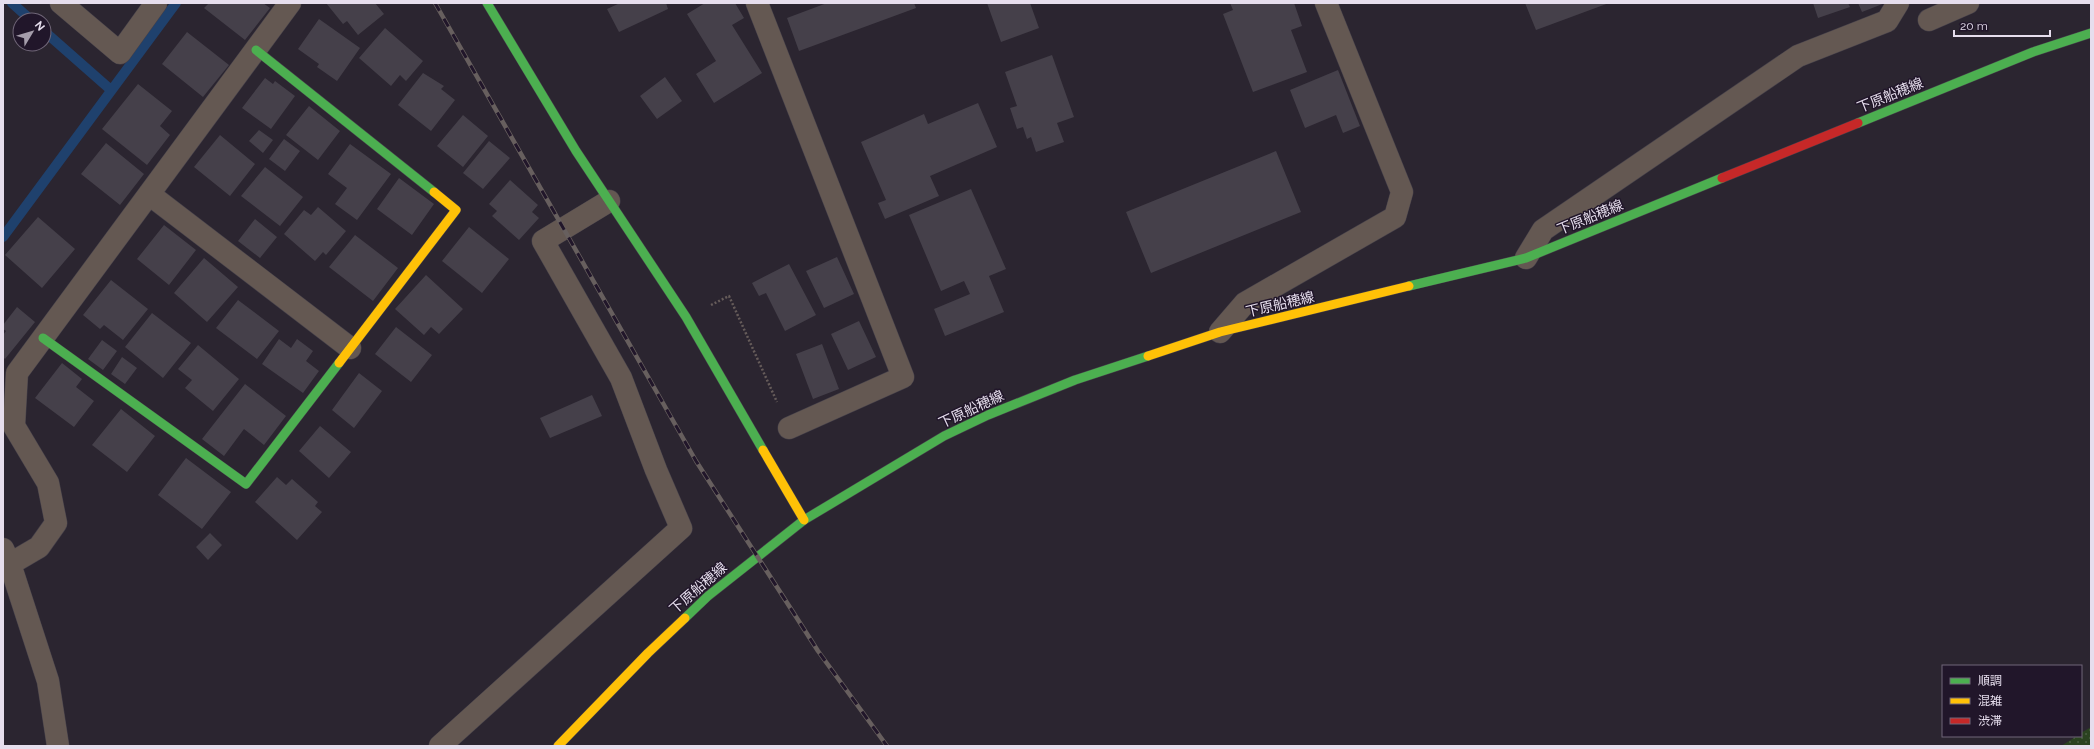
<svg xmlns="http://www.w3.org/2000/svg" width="2094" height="749" font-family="Raleway,'Noto Sans JP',sans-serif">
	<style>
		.grass { fill: url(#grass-dots) }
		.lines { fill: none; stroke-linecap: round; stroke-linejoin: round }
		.stream { stroke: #1f416d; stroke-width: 10 }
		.building { fill: #45404a }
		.street-casing { stroke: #45404a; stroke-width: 23 }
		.fast-casing { stroke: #45404a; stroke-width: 10 }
		.slow-casing { stroke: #45404a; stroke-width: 10 }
		.jam-casing { stroke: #45404a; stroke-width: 10 }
		.path { stroke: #665c5a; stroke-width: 2.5; stroke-dasharray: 2 2; stroke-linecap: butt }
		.street { stroke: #645852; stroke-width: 22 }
		.fast { stroke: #4caf50; stroke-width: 9 }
		.slow { stroke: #ffc107; stroke-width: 9 }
		.jam { stroke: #c62828; stroke-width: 9 }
		.rail-casing { stroke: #675f5e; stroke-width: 4.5 }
		.rail { stroke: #21162a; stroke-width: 3; stroke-dasharray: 9; stroke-linecap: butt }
		.labels { text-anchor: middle; stroke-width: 3; stroke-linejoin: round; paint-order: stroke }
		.street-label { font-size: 14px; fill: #e6deed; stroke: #21162a }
	</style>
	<defs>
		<pattern id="grass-dots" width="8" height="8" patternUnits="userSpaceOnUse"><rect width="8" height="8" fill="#2a4220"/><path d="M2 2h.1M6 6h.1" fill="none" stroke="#495d41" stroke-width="1.8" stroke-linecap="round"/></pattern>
	</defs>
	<rect width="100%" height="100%" fill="#2b2530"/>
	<!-- grass -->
	<path class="grass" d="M2091 727V746H2061L2077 736H2081V733Z"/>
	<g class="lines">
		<!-- stream -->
		<path class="stream" d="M12 3 31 20
			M44 31 111 90
			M3 237 176 3"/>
	</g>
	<!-- building -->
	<path class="building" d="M209 3H263L270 8 245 40 204 8Z
		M326 3H375L384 14 358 35 347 21 343 24Z
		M620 3H666L668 9 619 32 607 9Z
		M705 3H735L744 18 732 25 762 73 714 103 696 74 716 61 687 14Z
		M827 3H914L916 8 799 51 787 18Z
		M987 3H1030L1039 28 1001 42Z
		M1230 3H1294L1302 26 1291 30 1307 72 1253 92 1223 14 1233 10Z
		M1525 3H1609L1536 30Z
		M1813 3H1848L1850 7 1818 18Z
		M1858 3H1885L1862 12Z
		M319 19 360 48 337 81 317 67 319 64 298 49Z
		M385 28 423 61 406 81 400 75 391 86 359 58Z
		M187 32 229 65 203 97 162 64Z
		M1052 55 1074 117 1057 123 1064 142 1036 152 1031 137 1027 139 1023 127 1017 129 1010 108 1017 106 1005 72Z
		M1338 70 1360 126 1343 133 1336 115 1305 128 1290 90Z
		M423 73 444 86 441 89 455 100 431 131 398 105Z
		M665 77 682 101 657 119 640 96Z
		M265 78 273 84 275 81 295 96 271 129 242 108Z
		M138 84 172 111 160 126 170 135 147 165 102 129Z
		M978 103 997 147 930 176 939 196 885 219 878 203 886 200 861 142 924 114 928 124Z
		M309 106 340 131 318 160 286 135Z
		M463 115 488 136 463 167 437 146Z
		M259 130 273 140 263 153 249 141Z
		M220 135 255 164 230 196 194 167Z
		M284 139 300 151 285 171 269 159Z
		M489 141 510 158 483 189 463 173Z
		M106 143 144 174 120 205 81 174Z
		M350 144 391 174 357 220 335 204 347 188 328 174Z
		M1276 151 1301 212 1151 273 1126 212Z
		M265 167 303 197 280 226 241 196Z
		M399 178 434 204 412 235 377 209Z
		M510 180 538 205 532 212 539 218 519 240 492 216 497 211 489 204Z
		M971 189 1006 269 989 276 1004 312 945 336 934 309 970 294 964 281 941 291 909 215Z
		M318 207 346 231 326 255 323 252 315 261 284 234 304 210 311 215Z
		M38 217 75 249 42 288 5 255Z
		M255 219 277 237 260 258 238 241Z
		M164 225 196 250 169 285 137 259Z
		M469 227 509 259 482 293 442 261Z
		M355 235 398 268 373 301 329 267Z
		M837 257 854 294 824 308 806 271Z
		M204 258 238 287 207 322 174 293Z
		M789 264 816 315 785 331 766 293 759 296 752 283Z
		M426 275 463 309 439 334 431 327 424 335 395 309Z
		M111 280 148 309 123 340 104 325 100 329 83 315Z
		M238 300 279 331 257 359 216 328Z
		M17 307 35 322 5 359 3 357V335L6 331 3 329V325Z
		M152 313 191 343 163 378 125 347Z
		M859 321 876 357 848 370 831 334Z
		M396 327 432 355 411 382 375 354Z
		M279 339 291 348 297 339 313 351 306 361 319 371 303 393 262 364Z
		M102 340 117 351 103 370 88 359Z
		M822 344 839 389 813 399 796 354Z
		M198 345 239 379 213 411 185 388 192 380 178 369Z
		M122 357 137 368 125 384 111 374Z
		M62 363 82 379 76 387 94 401 74 427 35 398Z
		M359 373 382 391 354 428 332 410Z
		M245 384 286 416 264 445 244 429 224 456 202 439Z
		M592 395 602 416 550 438 540 418Z
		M121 409 155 436 127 472 92 445Z
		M320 426 351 452 329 478 299 451Z
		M186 458 231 492 202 529 158 495Z
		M277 477 286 485 292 479 318 502 315 506 322 512 297 540 255 502Z
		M210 533 222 545 208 560 196 547Z"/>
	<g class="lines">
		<defs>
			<path id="street" d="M61 3 120 53 156 3
				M757 3 903 377 789 428
				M1929 20 1968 3
				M149 194 350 348
				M1526 258 1543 230 1798 56 1887 21 1898 3
				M1220 332 1245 303 1395 217 1402 192 1326 3
				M3 549 10 564 48 681 58 746
				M10 564 39 547 56 523 48 483 14 426 17 373 290 3
				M440 746 681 528 656 470 621 378 543 241 609 201"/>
			<path id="fast" d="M487 3 576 151 686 317 763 450
				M256 50 434 192
				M1858 123 2033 52 2091 33
				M1409 286 1526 258 1722 178
				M43 338 246 484 339 363
				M685 618 708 596 804 520 944 436 988 415 1075 380 1148 356"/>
			<path id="slow" d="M1148 356 1220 332 1409 286
				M339 363 456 210 434 192
				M763 450 804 520
				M558 746 648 653 685 618"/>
			<path id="jam" d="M1722 178 1858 123"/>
		</defs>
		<!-- street casing -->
		<use href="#street" class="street-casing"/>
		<!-- fast casing -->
		<use href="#fast" class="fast-casing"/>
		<!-- slow casing -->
		<use href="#slow" class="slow-casing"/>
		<!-- jam casing -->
		<use href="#jam" class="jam-casing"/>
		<!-- path -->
		<path class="path" d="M711 305 729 296 777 402"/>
		<!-- street -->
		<use href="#street" class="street"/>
		<!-- fast -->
		<use href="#fast" class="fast"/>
		<!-- slow -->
		<use href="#slow" class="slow"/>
		<!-- jam -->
		<use href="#jam" class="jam"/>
		<defs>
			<path id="rail" d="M435 3 696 461 818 651 887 746"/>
		</defs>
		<!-- rail casing -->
		<use href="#rail" class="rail-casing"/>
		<!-- rail -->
		<use href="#rail" class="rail"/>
	</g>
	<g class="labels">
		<!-- street labels -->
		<g class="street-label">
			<text transform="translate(1890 95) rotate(-22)" y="5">下原船穂線</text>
			<text transform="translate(1590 217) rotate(-22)" y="5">下原船穂線</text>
			<text transform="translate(1280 304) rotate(-13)" y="5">下原船穂線</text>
			<text transform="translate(971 409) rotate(-25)" y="5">下原船穂線</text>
			<text transform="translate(698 588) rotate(-41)" y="5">下原船穂線</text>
		</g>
	</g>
	<!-- border -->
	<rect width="2094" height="749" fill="none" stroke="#e6deed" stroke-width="8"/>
	<!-- legend -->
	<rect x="1942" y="665" width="140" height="72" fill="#21162a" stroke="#706678"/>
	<rect x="1950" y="678" width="20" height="6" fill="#4caf50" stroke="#706678"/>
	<text x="1978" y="685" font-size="12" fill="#e6deed">順調</text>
	<rect x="1950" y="698" width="20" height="6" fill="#ffc107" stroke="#706678"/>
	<text x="1978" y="705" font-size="12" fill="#e6deed">混雑</text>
	<rect x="1950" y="718" width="20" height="6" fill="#c62828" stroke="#706678"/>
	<text x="1978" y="725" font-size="12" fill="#e6deed">渋滞</text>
	<!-- north arrow -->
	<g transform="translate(32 32) rotate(52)"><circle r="19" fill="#21162a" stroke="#706678"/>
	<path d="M0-3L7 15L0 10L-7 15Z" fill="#a59dab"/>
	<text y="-6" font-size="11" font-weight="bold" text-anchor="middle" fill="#e6deed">N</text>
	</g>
	<!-- scale -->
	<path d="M1954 30v6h96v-6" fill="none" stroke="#e6deed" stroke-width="2"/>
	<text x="1960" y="30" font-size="12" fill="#e6deed" stroke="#21162a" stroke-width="3" paint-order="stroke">20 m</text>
</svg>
